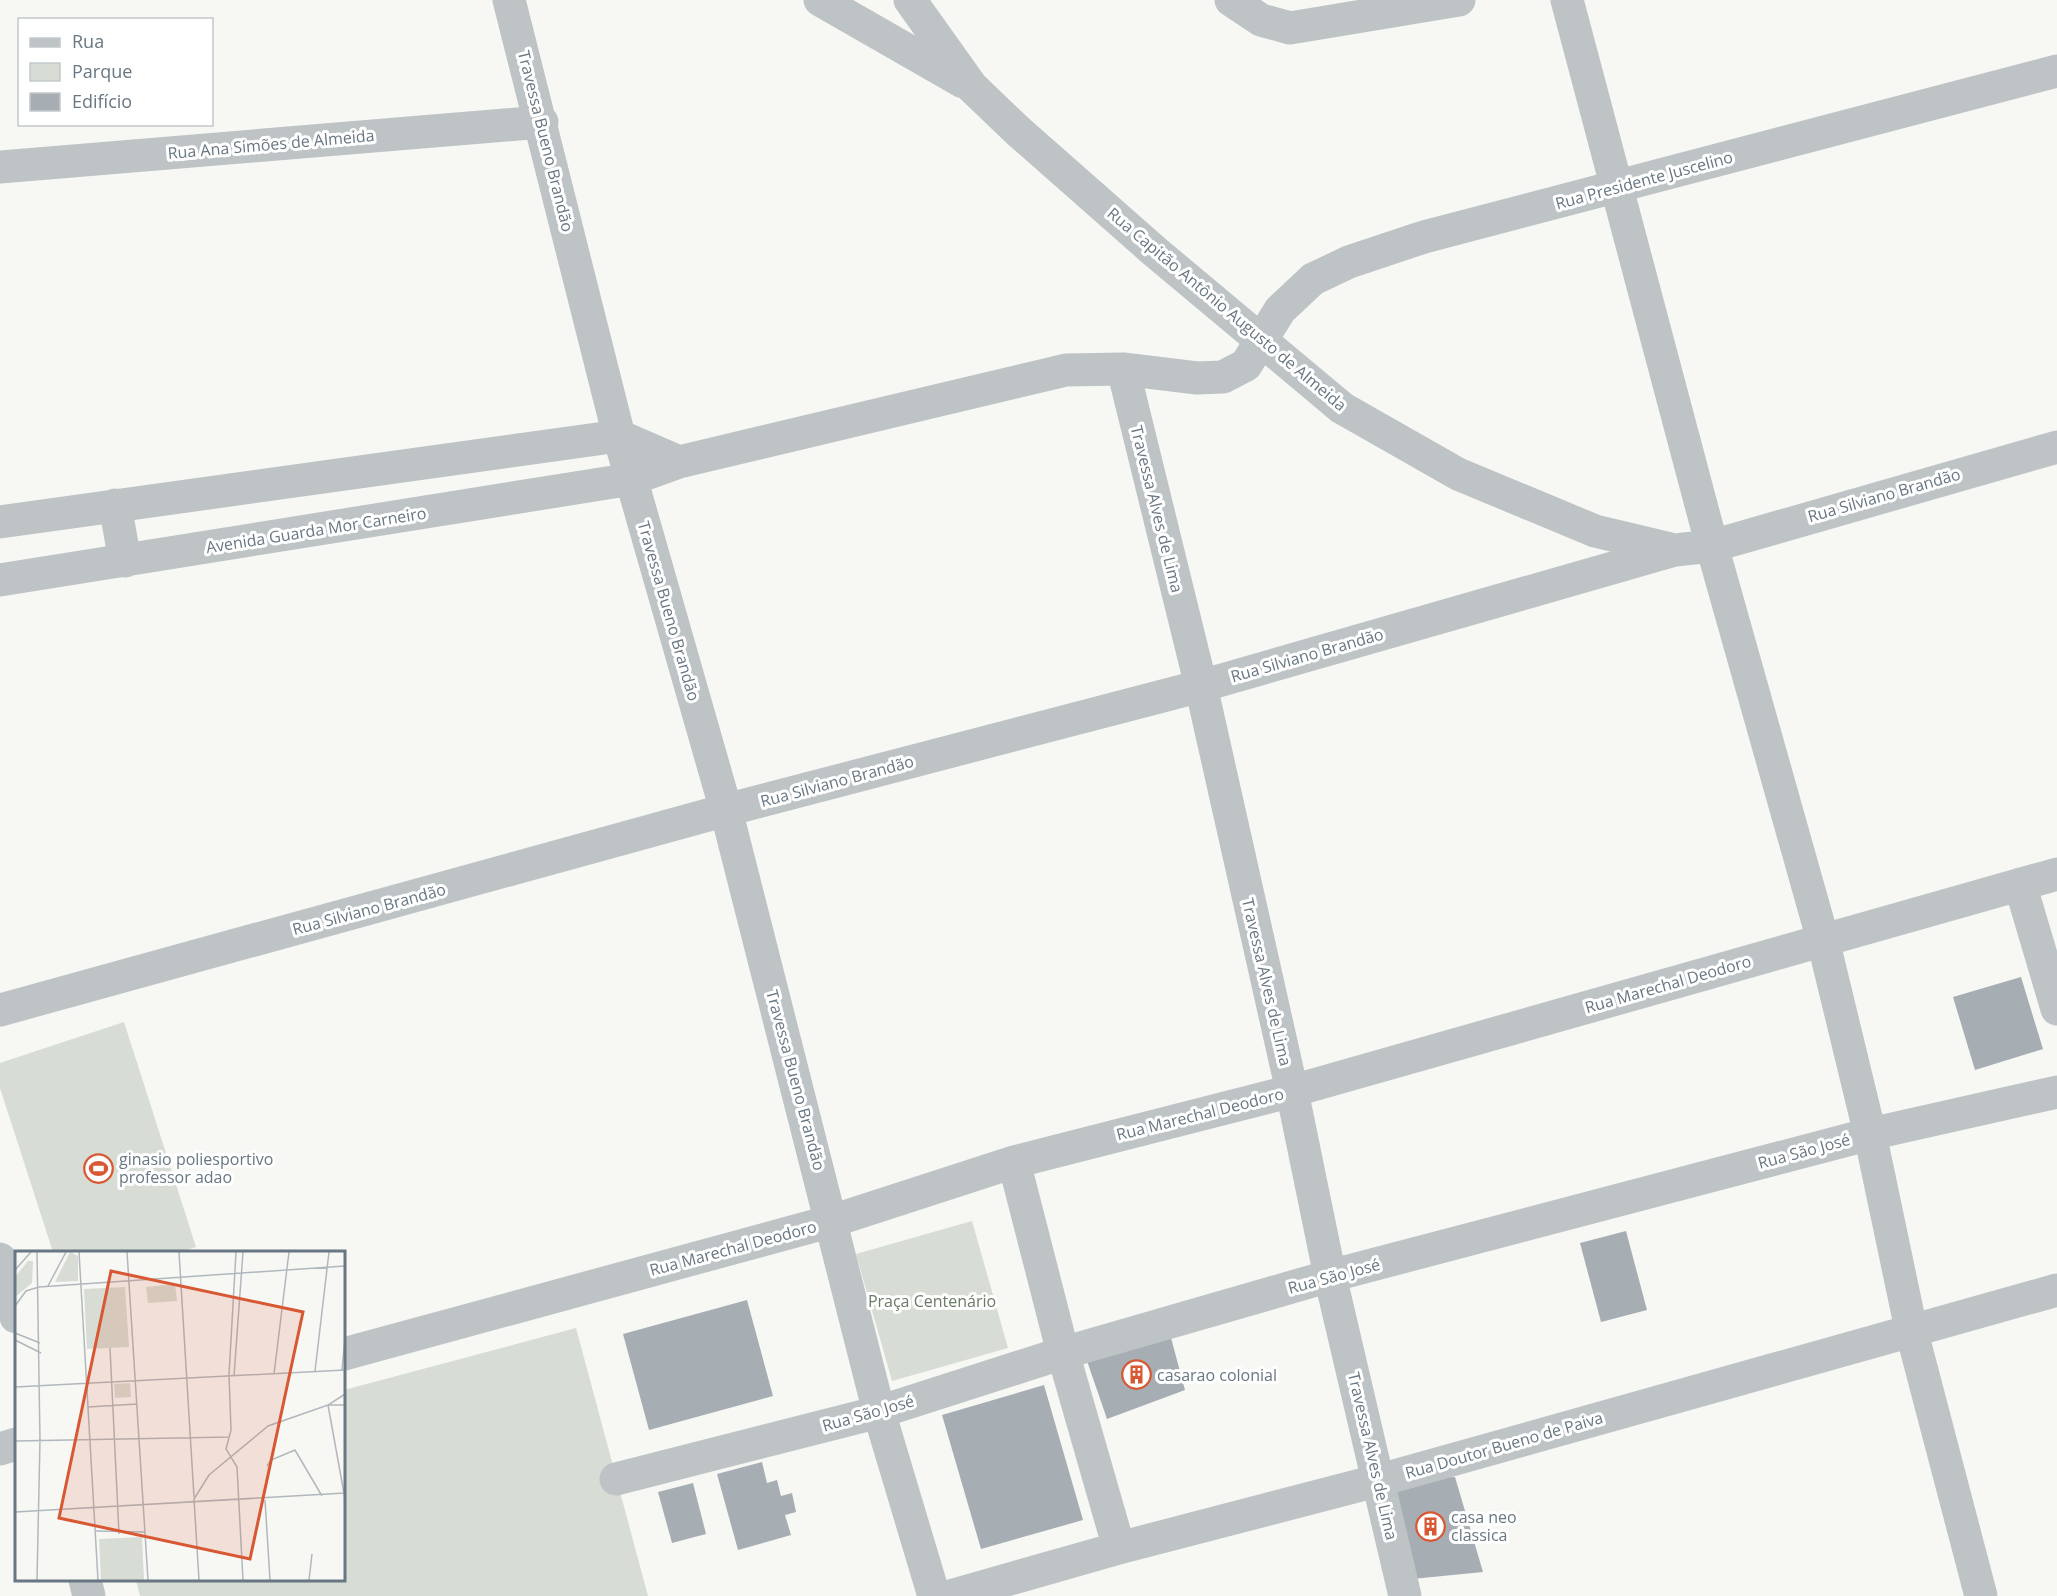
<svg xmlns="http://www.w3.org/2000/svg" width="2057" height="1596" font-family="'Open Sans',sans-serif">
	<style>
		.green { fill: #d7dcd4 }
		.building { fill: #a6aeb3 }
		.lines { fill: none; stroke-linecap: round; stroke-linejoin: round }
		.minor { stroke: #bec3c6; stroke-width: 33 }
		.labels { text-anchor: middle; stroke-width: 6; stroke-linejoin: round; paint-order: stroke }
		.street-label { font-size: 16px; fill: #687783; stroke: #fff }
		.poi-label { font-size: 16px; fill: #687783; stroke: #fff; text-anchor: start }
		.park-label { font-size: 16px; fill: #6b7b66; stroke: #fff }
		.inset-road { fill: none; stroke: #b1b8bd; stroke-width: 1.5 }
		.view { fill: #d85834; fill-opacity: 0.15; stroke: #d85834; stroke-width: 3 }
		.inset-edge { fill: none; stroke: #687783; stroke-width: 3 }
	</style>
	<rect width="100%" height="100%" fill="#f7f7f4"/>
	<!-- green -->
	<path class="green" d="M124 1022 196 1247 181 1252H53L0 1088V1063Z
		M972 1221 1008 1348 892 1381 856 1254Z
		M576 1328 648 1596H140L136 1580H344V1390Z"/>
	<!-- building -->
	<path class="building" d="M2021 977 2043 1049 1975 1070 1953 997Z
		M1626 1231 1647 1310 1601 1322 1580 1243Z
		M747 1300 773 1396 649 1430 623 1334Z
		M1167 1323 1185 1390 1107 1419 1087 1361Z
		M1044 1385 1083 1520 981 1549 942 1415Z
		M762 1462 767 1483 777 1480 781 1496 792 1493 796 1512 785 1515 791 1535 738 1550 717 1474Z
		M1455 1477 1483 1572 1402 1580 1380 1480Z
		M693 1483 706 1534 672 1543 658 1492Z"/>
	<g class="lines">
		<!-- minor -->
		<path class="minor" d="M509 0 619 436 726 810 879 1412 934 1596
			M820 0 963 82
			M910 0 972 87 1018 131 1153 250 1342 408 1458 474 1595 531 1675 550 1712 546 2057 447
			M1231 0 1261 20 1290 28 1459 0
			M1567 0 1712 546 1823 940 1870 1134 1911 1329 1981 1596
			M0 167 542 122
			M1123 369 1201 686 1292 1091 1330 1276 1405 1596
			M115 505 125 561
			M0 522 619 436 679 462
			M0 580 632 479 679 462 1066 370 1123 369 1197 378 1223 377 1246 365 1280 310 1313 279 1349 262 1424 237 2057 71
			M2020 884 2057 1009
			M0 1010 726 810 1201 686 1675 550
			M1014 1162 1063 1353 1119 1548
			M0 1259 16 1317
			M344 1354 832 1221 1014 1162 1292 1091 2057 874
			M0 1449 16 1444
			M616 1479 879 1412 1063 1353 1330 1276 1870 1134 2057 1092
			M85 1580 89 1596
			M950 1596 1119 1548 1380 1480 2057 1290"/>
	</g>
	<!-- icons -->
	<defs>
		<symbol id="stadium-ring" viewBox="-11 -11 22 22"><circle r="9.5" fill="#fff" stroke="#d85834" stroke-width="1.5"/><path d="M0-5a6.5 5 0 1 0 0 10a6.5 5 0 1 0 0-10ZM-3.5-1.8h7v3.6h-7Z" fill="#d85834"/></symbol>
		<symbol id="building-ring" viewBox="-11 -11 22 22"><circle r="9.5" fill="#fff" stroke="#d85834" stroke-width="1.5"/><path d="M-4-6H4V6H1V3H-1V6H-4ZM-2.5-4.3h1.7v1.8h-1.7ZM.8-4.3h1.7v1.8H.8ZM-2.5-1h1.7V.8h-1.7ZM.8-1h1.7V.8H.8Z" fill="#d85834"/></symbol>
	</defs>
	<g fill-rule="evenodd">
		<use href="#stadium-ring" x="82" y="1152" width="33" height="33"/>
		<use href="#building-ring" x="1120" y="1358" width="33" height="33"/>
		<use href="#building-ring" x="1414" y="1510" width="33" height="33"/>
	</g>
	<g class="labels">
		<!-- street labels -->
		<g class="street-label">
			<text transform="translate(546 141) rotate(76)" y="6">Travessa Bueno Brandão</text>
			<text transform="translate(271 144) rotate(-5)" y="6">Rua Ana Simões de Almeida</text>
			<text transform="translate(1644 180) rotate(-15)" y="6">Rua Presidente Juscelino</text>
			<text transform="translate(1227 309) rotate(40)" y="6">Rua Capitão Antônio Augusto de Almeida</text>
			<text transform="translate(1884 495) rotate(-16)" y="6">Rua Silviano Brandão</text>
			<text transform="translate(1157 509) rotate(76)" y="6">Travessa Alves de Lima</text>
			<text transform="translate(316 530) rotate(-9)" y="6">Avenida Guarda Mor Carneiro</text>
			<text transform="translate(669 611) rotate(74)" y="6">Travessa Bueno Brandão</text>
			<text transform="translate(1307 655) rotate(-16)" y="6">Rua Silviano Brandão</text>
			<text transform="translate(837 781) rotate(-15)" y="6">Rua Silviano Brandão</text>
			<text transform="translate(369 909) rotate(-15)" y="6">Rua Silviano Brandão</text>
			<text transform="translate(1267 982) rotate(77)" y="6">Travessa Alves de Lima</text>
			<text transform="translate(1668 984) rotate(-16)" y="6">Rua Marechal Deodoro</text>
			<text transform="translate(796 1080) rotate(75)" y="6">Travessa Bueno Brandão</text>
			<text transform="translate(1200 1114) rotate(-14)" y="6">Rua Marechal Deodoro</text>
			<text transform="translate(1804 1151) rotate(-15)" y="6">Rua São José</text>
			<text transform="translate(733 1248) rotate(-15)" y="6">Rua Marechal Deodoro</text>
			<text transform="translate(1334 1276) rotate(-15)" y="6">Rua São José</text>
			<text transform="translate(868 1413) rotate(-16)" y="6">Rua São José</text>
			<text transform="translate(1504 1445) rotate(-16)" y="6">Rua Doutor Bueno de Paiva</text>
			<text transform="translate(1373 1456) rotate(77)" y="6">Travessa Alves de Lima</text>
		</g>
		<!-- poi labels -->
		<g class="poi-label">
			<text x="119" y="1165">ginasio poliesportivo<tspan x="119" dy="18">professor adao</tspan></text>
			<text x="1157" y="1381">casarao colonial</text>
			<text x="1451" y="1523">casa neo<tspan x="1451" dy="18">classica</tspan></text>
		</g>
		<!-- park labels -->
		<g class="park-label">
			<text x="932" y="1307">Praça Centenário</text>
		</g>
	</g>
	<!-- overview -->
	<g transform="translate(15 1251)">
		<rect width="330" height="330" fill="#f7f7f4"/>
		<path d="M55 1 63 5V30L40 31ZM13 10H18L17 32 0 46V26ZM160 33 162 50 133 52 131 36ZM110 36 114 96 72 98 69 38ZM115 132 116 146 100 147 99 133ZM127 286 129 329H86L84 288Z" fill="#d7dcd4"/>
		<path class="inset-road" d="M64 1 83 329M112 1 133 329M164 1 179 246M221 1 214 124 216 179 211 198 222 216 228 329M0 19 16 1M33 35 51 1M0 55 11 40 24 36 330 15M0 82 25 92M0 89 26 102M95 97 104 283M327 119 330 87M300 120 314 1M259 123 274 1M219 125 228 1M0 136 330 119M330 143 313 154 330 248M73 156 122 153M0 190 215 186M252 215 256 209 280 199 307 245M250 249 255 329M0 261 330 242M81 280 130 281M22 329 25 189 22 1M184 329 179 248 194 224 253 175 313 154H330M294 329 297 303"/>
		<path class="view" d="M96 20 288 61 235 308 44 267Z"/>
		<rect width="330" height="330" class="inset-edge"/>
	</g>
	<!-- legend -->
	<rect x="18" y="18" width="195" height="108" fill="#ffffff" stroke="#c3c9cd" stroke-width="1.5"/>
	<rect x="30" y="38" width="30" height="9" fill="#bec3c6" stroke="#c3c9cd" stroke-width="1.5"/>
	<text x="72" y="48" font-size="18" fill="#687783">Rua</text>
	<rect x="30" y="63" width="30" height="18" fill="#d7dcd4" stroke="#c3c9cd" stroke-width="1.5"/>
	<text x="72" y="78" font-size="18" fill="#687783">Parque</text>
	<rect x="30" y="93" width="30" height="18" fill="#a6aeb3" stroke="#c3c9cd" stroke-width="1.5"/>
	<text x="72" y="108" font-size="18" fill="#687783">Edifício</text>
</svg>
